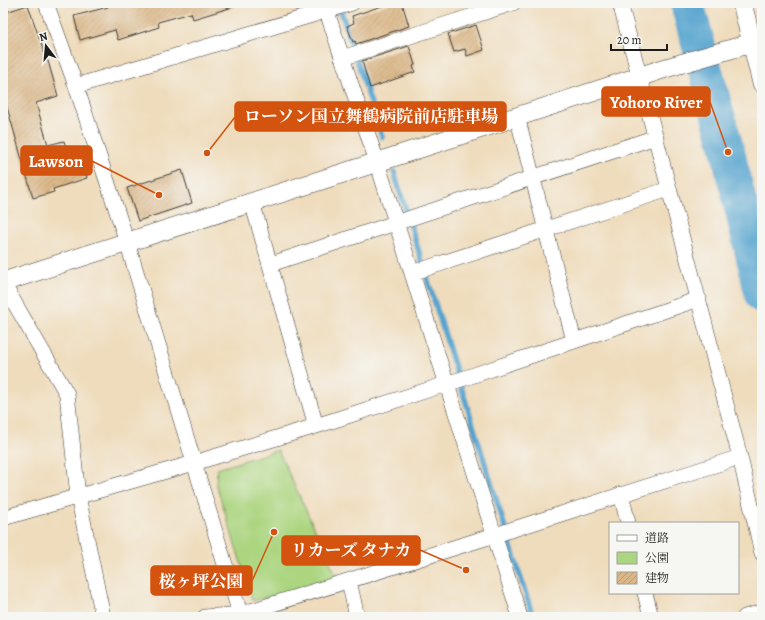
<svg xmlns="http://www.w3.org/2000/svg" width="765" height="620" font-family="Alegreya,'Noto Serif JP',serif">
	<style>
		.built { fill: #f5d3c2 }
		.park { fill: #acd580; stroke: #64784e }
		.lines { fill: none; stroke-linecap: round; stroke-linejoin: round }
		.stream { stroke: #56a4cf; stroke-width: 5.5 }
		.river { stroke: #56a4cf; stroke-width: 34 }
		.building { fill: url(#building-hatch) }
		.minor-casing { stroke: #3c3934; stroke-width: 16 }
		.tertiary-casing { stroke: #3c3934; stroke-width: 20 }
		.minor { stroke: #fff; stroke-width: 15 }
		.tertiary { stroke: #fff; stroke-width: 19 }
		.leader { fill: none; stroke: #d4530e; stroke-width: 1.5 }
		.callout-dot { fill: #d4530e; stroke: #f6f6f2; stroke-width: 1.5 }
		.callout { fill: #d4530e; stroke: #d4530e; stroke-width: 1.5 }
		.callout-label { font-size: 17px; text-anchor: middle; font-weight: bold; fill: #fff }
	</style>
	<defs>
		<pattern id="building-hatch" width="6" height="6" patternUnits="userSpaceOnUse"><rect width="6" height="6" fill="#dbb788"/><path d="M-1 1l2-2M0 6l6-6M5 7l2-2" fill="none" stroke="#bb9d75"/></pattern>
	</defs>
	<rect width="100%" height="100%" fill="#f6f6f2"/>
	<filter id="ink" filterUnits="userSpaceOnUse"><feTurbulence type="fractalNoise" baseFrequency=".025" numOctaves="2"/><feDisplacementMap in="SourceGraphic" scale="8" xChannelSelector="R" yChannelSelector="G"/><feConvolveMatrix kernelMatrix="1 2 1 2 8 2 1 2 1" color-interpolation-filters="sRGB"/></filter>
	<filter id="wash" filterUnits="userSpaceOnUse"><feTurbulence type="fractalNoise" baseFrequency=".012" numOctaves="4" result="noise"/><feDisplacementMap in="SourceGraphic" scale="16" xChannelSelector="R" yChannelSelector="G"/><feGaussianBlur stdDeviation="0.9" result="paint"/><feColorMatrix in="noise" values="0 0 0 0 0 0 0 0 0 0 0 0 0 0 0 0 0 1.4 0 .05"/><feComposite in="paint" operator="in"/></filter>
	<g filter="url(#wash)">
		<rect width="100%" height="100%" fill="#efdcbc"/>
		<!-- built -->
		<path class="built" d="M751 3H762V44Z"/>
		<!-- park -->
		<path class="park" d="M278 450 338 579 253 601 216 484 217 469Z"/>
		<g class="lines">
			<!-- stream -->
			<path class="stream" d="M340 8 382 137
				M394 172 533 617"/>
			<!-- river -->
			<path class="river" d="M687 3 728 152 762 296"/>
		</g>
		<g id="blocks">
			<!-- building -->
			<path class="building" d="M107 3H232L233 7 193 19 191 13 158 22 159 27 118 40 115 30 80 40 74 16 108 7Z
				M391 3H402L409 26 356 44 355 41 353 42 347 26 354 23 352 16Z
				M28 5 47 61H48L58 96 36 103 48 145 64 141 71 165 82 161 87 178 53 189 54 192 33 198 3 93V13Z
				M476 25 484 50 467 56 465 49 454 52 448 34Z
				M409 46 415 65 413 66 415 72 370 88 362 61Z
				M182 170 192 203 138 221 127 188Z"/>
		</g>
	</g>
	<g filter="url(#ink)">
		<use href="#blocks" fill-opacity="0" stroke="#3c3934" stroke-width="1"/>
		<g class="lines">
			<defs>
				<path id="minor" d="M46 3 76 86 127 242 241 617
					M324 3 377 162 520 617
					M620 3 740 457 762 553
					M342 58 513 3
					M76 86 352 3
					M517 116 574 341
					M252 202 316 426
					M271 264 656 137
					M412 273 669 189
					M3 283 67 394 78 496 103 617
					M621 494 628 523
					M3 518 194 463 316 426 468 377 699 299
					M349 581 357 617
					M645 593 651 617
					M205 617 241 614 495 535 740 457
					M745 617 762 612"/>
				<path id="tertiary" d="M742 3 762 83
					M3 282 384 160 666 68 762 40"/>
			</defs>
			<!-- minor casing -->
			<use href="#minor" class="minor-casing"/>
			<!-- tertiary casing -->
			<use href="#tertiary" class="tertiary-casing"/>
			<!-- minor -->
			<use href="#minor" class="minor"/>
			<!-- tertiary -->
			<use href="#tertiary" class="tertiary"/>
		</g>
	</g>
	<!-- callouts -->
	<path class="leader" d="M728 152L710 102M207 153L235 117M159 195L92 161M466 570L420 550M274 532L252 581"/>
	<g class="callout-dot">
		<circle cx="728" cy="152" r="4"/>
		<circle cx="207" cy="153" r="4"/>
		<circle cx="159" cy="195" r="4"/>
		<circle cx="466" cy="570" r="4"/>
		<circle cx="274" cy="532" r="4"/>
	</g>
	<g class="callout">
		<rect x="602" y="87" width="108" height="29" rx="4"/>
		<rect x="235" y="102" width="271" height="29" rx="4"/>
		<rect x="21" y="146" width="71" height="29" rx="4"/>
		<rect x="282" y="536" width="138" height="29" rx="4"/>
		<rect x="151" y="566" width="101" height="29" rx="4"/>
	</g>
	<g class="callout-label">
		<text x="656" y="108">Yohoro River</text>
		<text x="371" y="122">ローソン国立舞鶴病院前店駐車場</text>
		<text x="56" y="167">Lawson</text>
		<text x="351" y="556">リカーズ タナカ</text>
		<text x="201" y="587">桜ヶ坪公園</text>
	</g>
	<!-- margin -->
	<rect width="765" height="620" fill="none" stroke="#f6f6f2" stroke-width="16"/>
	<!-- legend -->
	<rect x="609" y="522" width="130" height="72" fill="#f6f6f2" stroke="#9f9f9c"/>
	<rect x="617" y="535" width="20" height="6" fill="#ffffff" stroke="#9f9f9c"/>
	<text x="645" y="542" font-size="12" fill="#1c1c1c">道路</text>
	<rect x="617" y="552" width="20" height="12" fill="#acd580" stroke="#9f9f9c"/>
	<text x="645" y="562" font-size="12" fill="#1c1c1c">公園</text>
	<rect x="617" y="572" width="20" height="12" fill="url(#building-hatch)" stroke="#9f9f9c"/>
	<text x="645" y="582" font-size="12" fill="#1c1c1c">建物</text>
	<!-- north arrow -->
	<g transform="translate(46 46) rotate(344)" stroke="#f6f6f2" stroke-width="3" paint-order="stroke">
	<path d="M0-3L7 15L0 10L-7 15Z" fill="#1c1c1c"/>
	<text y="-6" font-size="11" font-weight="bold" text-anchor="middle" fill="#1c1c1c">N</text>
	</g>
	<!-- scale -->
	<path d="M611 44v6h56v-6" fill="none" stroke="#1c1c1c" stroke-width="2"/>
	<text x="617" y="44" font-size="12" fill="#1c1c1c" stroke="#f6f6f2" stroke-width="3" paint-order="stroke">20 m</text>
</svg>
